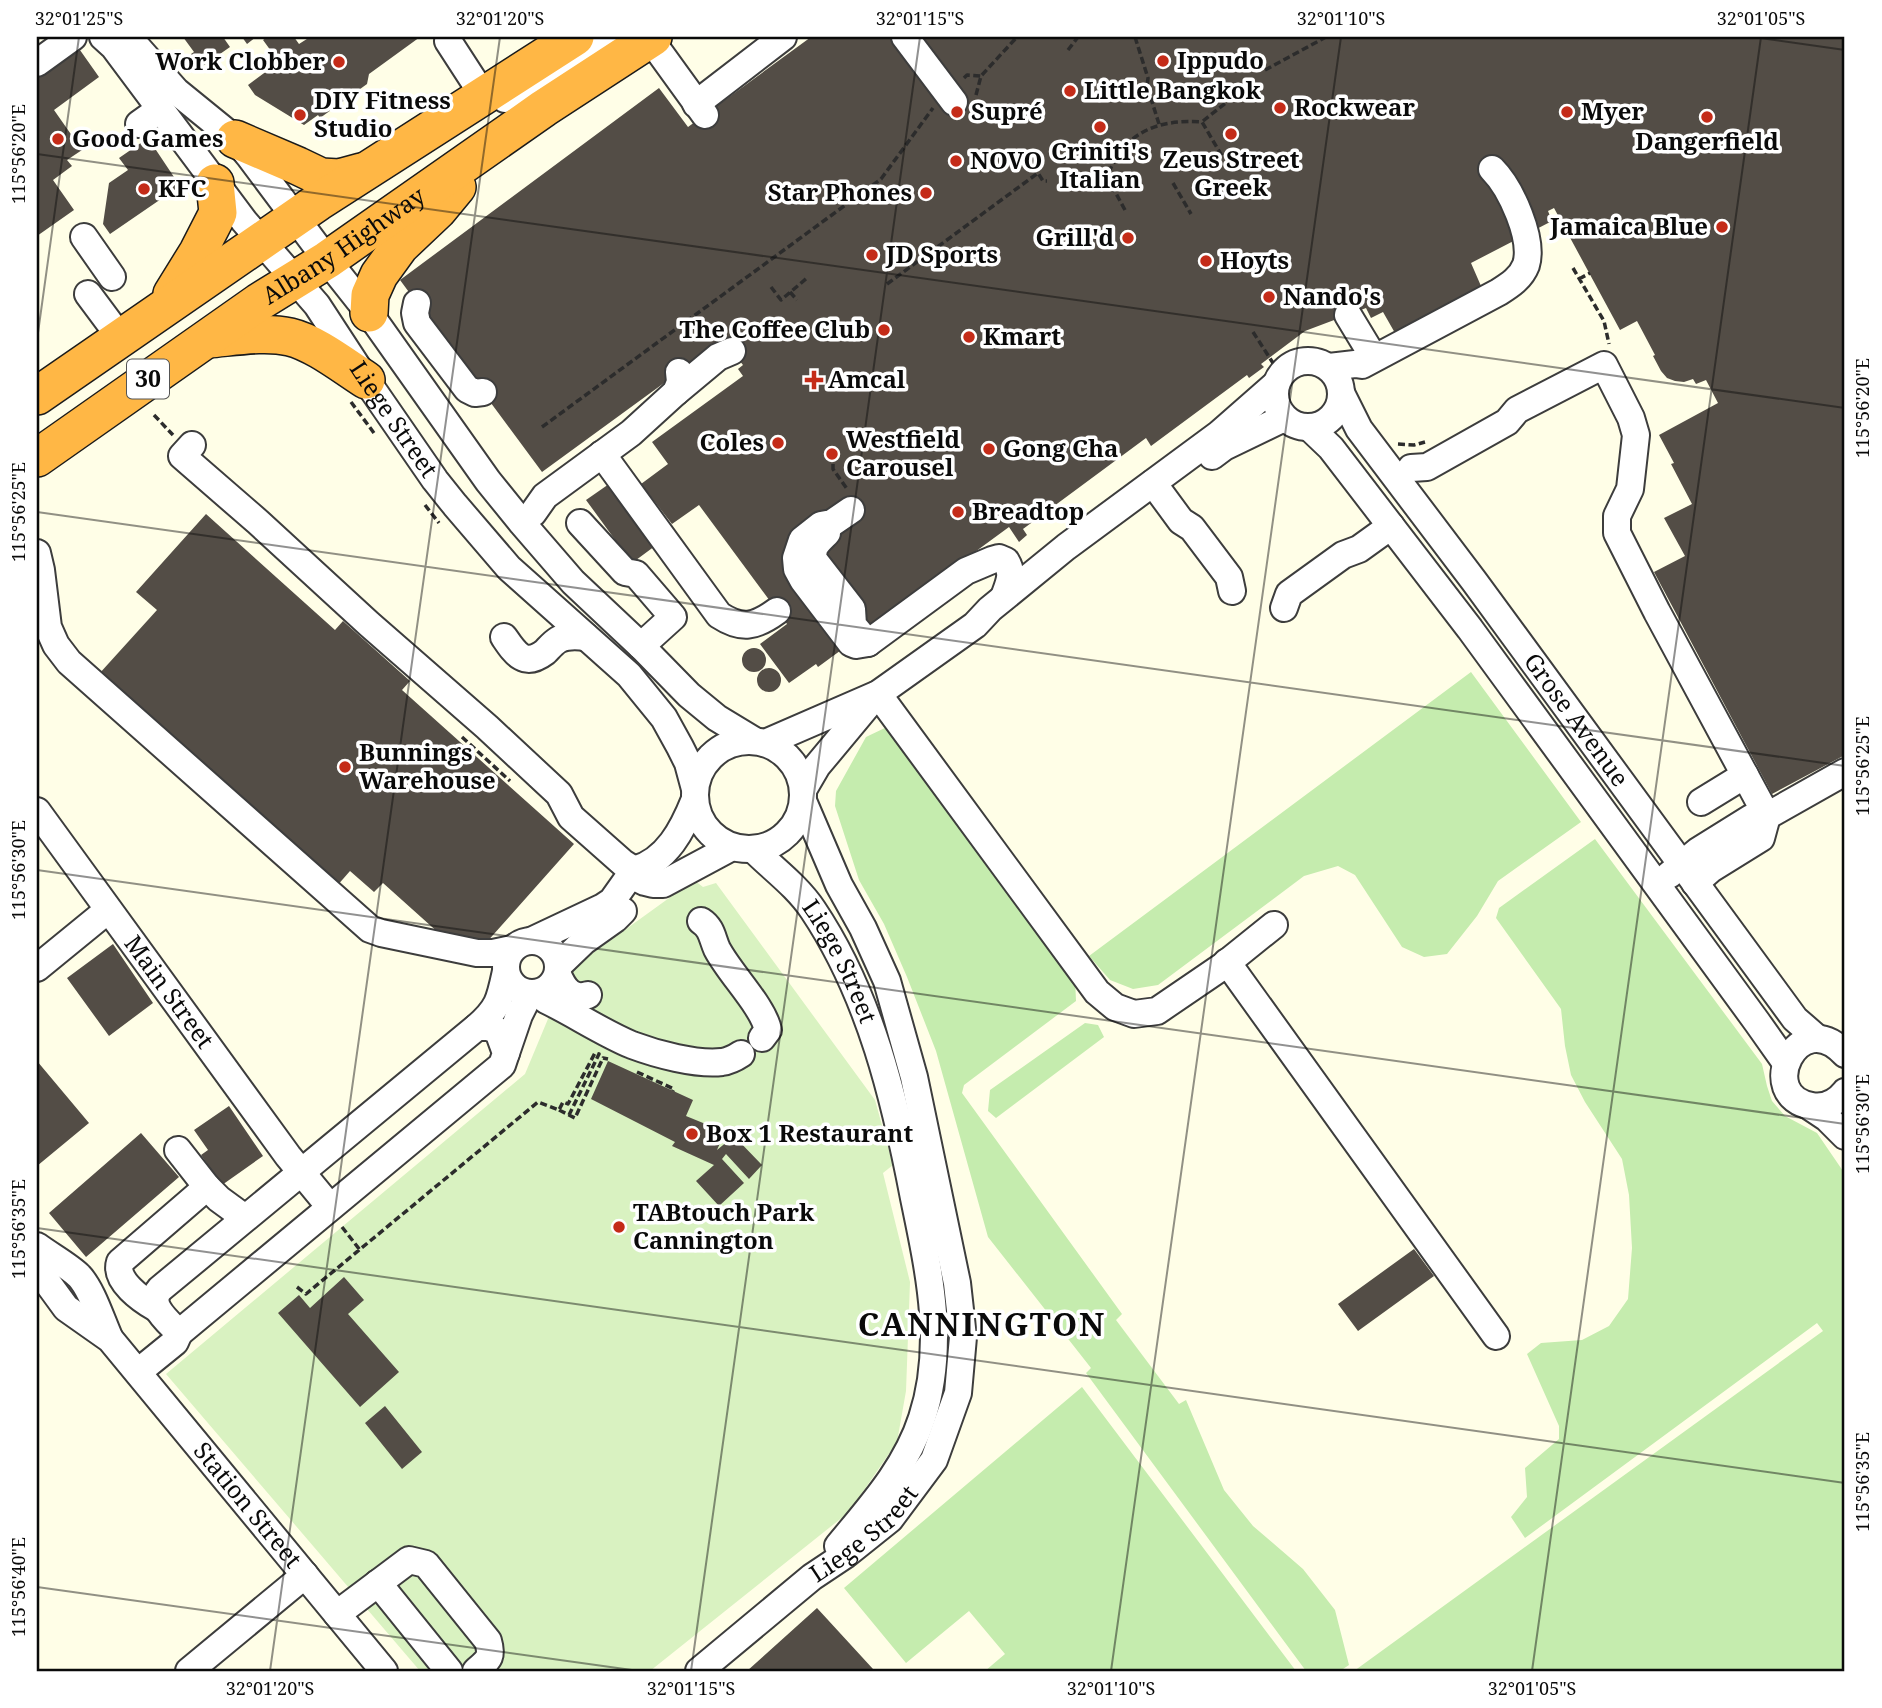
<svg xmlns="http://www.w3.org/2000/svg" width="1882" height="1708" font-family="'Noto Serif',serif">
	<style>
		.green { fill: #c5ecae }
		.pitch { fill: #d9f2c1 }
		.building { fill: #534d46 }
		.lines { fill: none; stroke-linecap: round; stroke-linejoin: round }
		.minor-casing { stroke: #3d3d3d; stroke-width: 30 }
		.highway-casing { stroke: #1b1b1b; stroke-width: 40 }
		.path { stroke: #2c2c2c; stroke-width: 3.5; stroke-dasharray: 7 3.5; stroke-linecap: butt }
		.minor { stroke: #fff; stroke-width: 26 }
		.highway { stroke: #ffb745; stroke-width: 37 }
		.ticks { fill: none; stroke: #0a0a0a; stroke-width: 2; stroke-opacity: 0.45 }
		.poi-dot { fill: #c42b18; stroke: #fff; stroke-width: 2.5 }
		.labels { text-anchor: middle; stroke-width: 7; stroke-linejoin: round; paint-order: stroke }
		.shield { fill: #fff; stroke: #545454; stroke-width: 2 }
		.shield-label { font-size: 23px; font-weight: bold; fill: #0a0a0a }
		.poi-label { font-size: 24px; font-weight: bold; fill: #0a0a0a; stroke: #fff; text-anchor: start }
		.street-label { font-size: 24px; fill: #0a0a0a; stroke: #fff }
		.district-label { font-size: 32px; font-weight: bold; letter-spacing: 2px; fill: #0a0a0a; stroke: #fff }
		.neatline { fill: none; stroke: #0a0a0a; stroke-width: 2.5 }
		.ticks-label { font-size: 18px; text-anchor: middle; fill: #0a0a0a }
	</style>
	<rect width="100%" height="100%" fill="#fffee7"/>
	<!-- green -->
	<path class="green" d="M1471 672 1581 822 1498 881 1477 916 1447 954 1424 957 1402 947 1355 875 1338 866 1304 876 1158 985 1133 989 1110 980 1089 956Z
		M889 726 1075 978 1076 1001 964 1085 962 1093 1122 1314 1116 1320 1179 1404 1186 1400 1224 1490 1253 1526 1303 1569 1335 1610 1349 1665 1340 1671H1306L1086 1373 1091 1368 988 1237 936 1051 907 977 884 924 859 880 835 806 836 791 866 737Z
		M1595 839 1762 1064 1767 1086 1772 1101 1785 1116 1817 1133 1845 1174V1671H1354L1823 1331 1817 1323 1525 1538 1511 1517 1527 1497 1525 1468 1559 1439V1426L1527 1354 1541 1343 1582 1340 1609 1326 1628 1299 1632 1248 1629 1195 1622 1159 1585 1102 1571 1075 1565 1046 1561 1009 1496 918 1499 908Z
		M1085 1023 1098 1025 1104 1037 996 1118 988 1111 990 1090Z
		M1082 1387 1296 1671H985L1005 1654 969 1611 906 1663 844 1588Z"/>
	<!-- pitch -->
	<path class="pitch" d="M694 880 703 887 716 883 875 1100 893 1165 883 1173 910 1282 906 1391 897 1442 849 1512 650 1671H420L166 1374 525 1074 568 971Z"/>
	<!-- building -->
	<path class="building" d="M183 37H223L230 47 200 68 191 54 194 52Z
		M242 37H256L247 44Z
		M267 37H294L299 44 310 37H420L369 74 367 84 320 118 318 115 304 125 255 95 248 85 279 62 263 40Z
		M811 37H1845V755L1772 794 1654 572 1685 556 1664 518 1692 504 1671 464 1674 463 1659 435 1718 403 1706 380 1696 384 1693 379 1684 382 1675 381 1667 378 1661 371 1653 356 1655 355 1637 321 1620 330 1554 208 1548 211 1552 221 1471 263 1481 286 1395 333 1383 312 1371 318 1366 308 1305 331 1261 364 1264 367 1249 378 1247 375 1151 446 1146 438 1023 529 1027 535 1019 542 1009 527 818 667 816 664 789 683 760 644 787 624 699 505 672 524 641 484 668 464 652 442 743 376 738 369 743 365 723 340 542 472 400 280 659 88 688 127Z
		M75 43 99 77 54 110 82 150 67 160 72 166 53 180 74 210 37 236V70Z
		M148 138 180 186 110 234 103 224 109 183 128 170 119 158Z
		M609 484 655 546 632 563 586 500Z
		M206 514 335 630 343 621 410 681 402 690 574 844 485 944 441 935 383 883 374 892 350 871 336 887 99 674 157 610 136 592Z
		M742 660a12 12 0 1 1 24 0a12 12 0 1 1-24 0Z
		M757 680a12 12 0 1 1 24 0a12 12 0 1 1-24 0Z
		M113 944 153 1003 109 1036 67 978Z
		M37 1061 89 1123 37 1166Z
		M608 1061 693 1100 686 1116 725 1132 717 1150 734 1136 762 1165 749 1179 726 1154 722 1159 744 1183 719 1206 696 1181 714 1165 672 1146 675 1142 591 1099Z
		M229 1106 263 1156 222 1185 201 1155 208 1150 194 1130Z
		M141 1133 179 1177 86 1257 49 1213Z
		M1414 1249 1434 1276 1358 1331 1338 1304Z
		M344 1277 364 1300 348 1314 399 1372 360 1407 278 1313 299 1295 310 1308Z
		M385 1406 422 1452 402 1469 365 1423Z
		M817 1608 873 1669 871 1671H747Z"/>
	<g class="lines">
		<defs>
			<g id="minor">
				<path id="s1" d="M103 37 114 47 244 221 317 305 366 380 435 480 455 505 509 568 629 675 664 718 680 747 688 763 695 789"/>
				<path d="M128 37 176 91 235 139 250 157 327 260 369 313 488 481 522 523 573 582 641 646 689 695 717 718 755 741"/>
				<path d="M905 37 954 102"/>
				<path d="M650 39 705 115"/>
				<path d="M448 41 483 95"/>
				<path d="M37 63 73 37"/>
				<path d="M505 99 569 68 615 37"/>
				<path d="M696 104 783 37"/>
				<path d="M139 124 160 109"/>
				<path d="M84 237 112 277"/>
				<path d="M88 294 120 337"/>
				<path d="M417 303 415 313 417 323 467 389 475 393 483 392"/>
				<path d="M1348 315 1374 358"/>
				<circle cx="1308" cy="394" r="33"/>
				<path d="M1329 367 1355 364 1362 365 1499 292C1510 285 1521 278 1526 265 1534 239 1511 188 1492 169"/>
				<path d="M676 392 718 357 732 351"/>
				<path id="s2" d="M1342 395 1359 429 1474 581 1795 1019 1818 1039"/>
				<path d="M1310 428 1331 448 1470 629 1757 1022 1786 1063"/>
				<path d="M192 445 182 456 258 522 369 624 487 727 559 794 571 817 623 863 634 870 639 879 645 882 653 884H663L732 847"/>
				<path d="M602 454 719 615C742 630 755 627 777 611"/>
				<path d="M1212 456 1224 447 1284 418"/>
				<path d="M1411 468 1427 467 1507 422 1517 410 1604 365 1631 418 1636 435 1630 489 1617 516V533L1657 612 1767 816 1761 838 1711 869 1695 883"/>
				<path d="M1153 483 1181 521 1192 528 1229 577 1232 591"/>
				<path d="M851 510 832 523 821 525 802 540 796 558 797 569 803 580 851 643 856 645 868 643 966 571 992 560 999 558 1006 561C1014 574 1009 583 1004 597"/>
				<path d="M533 513 545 496 631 433 676 392 680 382 679 372"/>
				<path d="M580 523 625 572 636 574 673 617 641 646"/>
				<path d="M827 533C818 542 811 547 814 560L852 609 853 625 868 643"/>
				<path d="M37 553 41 570 48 627 56 645 69 662 370 929 381 933 477 953H493L512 949"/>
				<path d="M1284 608 1289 594 1343 555 1359 549 1391 526"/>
				<path d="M504 637C515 653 524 668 545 652 549 648 553 643 558 640 566 635 577 636 586 637"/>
				<path d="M878 694 1097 992 1115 1007 1134 1014 1157 1011 1223 966 1274 925"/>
				<circle cx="749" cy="795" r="54"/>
				<path d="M765 743 878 694 975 625 990 609 1066 547 1219 434 1276 384"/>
				<path d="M803 790 817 766 872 700"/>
				<path d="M1701 802 1745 775"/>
				<path id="s3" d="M37 811 288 1156 330 1207"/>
				<path d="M1756 829 1767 816 1845 772"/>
				<path id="s4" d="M753 849C773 869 797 886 813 910 870 995 895 1099 914 1198 929 1271 946 1345 922 1418 906 1468 870 1507 838 1546"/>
				<path d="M1669 875 1698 851 1751 818 1767 816"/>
				<path d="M701 921C712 928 712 938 717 949 730 974 763 1006 768 1030L762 1038"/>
				<path d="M533 940 603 907 612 901 634 870C667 861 683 829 695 799"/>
				<circle cx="532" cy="967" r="26"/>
				<path d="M1227 962 1496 1336"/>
				<path d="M558 966 584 941 615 919 623 911"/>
				<path d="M37 968 108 910"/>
				<path d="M558 975C564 989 572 1000 588 995"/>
				<path d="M538 993 546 1000C575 1014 603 1033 632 1045 656 1054 696 1065 722 1062 729 1061 735 1058 741 1054"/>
				<path d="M477 1027H489L498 1031 506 1053 502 1065 179 1333C168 1321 146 1305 160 1289Z"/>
				<path d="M477 1027C499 1008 500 999 506 971"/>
				<path d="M506 1053 519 1015 530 993"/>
				<path d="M1845 1054C1798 1003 1754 1097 1812 1106 1826 1108 1837 1102 1845 1092"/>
				<path d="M1809 1106 1827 1118 1845 1136"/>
				<path d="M178 1150 207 1187"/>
				<path d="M37 1246C49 1255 69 1266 79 1276 92 1290 101 1319 109 1337"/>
				<path id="s5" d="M37 1262 47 1282 66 1308 110 1339 384 1671"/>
				<path d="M156 1308C142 1300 114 1281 120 1262L207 1187 219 1199 245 1218"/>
				<path d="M138 1372 175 1342 179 1333"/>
				<path d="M378 1583 449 1671"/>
				<path d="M337 1614 409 1560 426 1564 488 1641C493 1658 488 1660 476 1671"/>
				<path d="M189 1671 305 1575"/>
				<path id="s6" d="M699 1671 812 1577 845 1555 890 1519 934 1460 958 1393 963 1337 957 1283 914 1077 887 981 863 928 839 885 803 801"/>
			</g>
			<g id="highway">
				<path d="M235 139 298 166 321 177 339 178 361 172"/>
				<path d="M172 294 198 252 218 213 215 183"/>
				<path d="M369 313 370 295 379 275 400 246 438 210 457 187"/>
				<path d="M208 339C233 337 265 331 290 337 315 343 344 366 366 380"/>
				<path d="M37 396 318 202 575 37"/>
				<path id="s7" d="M37 458 259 302 327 260 544 108 653 37"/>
			</g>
		</defs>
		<!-- minor casing -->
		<use href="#minor" class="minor-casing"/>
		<!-- highway casing -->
		<use href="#highway" class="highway-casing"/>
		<!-- path -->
		<path class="path" d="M1135 37 1148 78 1147 86 1159 124
			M1068 50 1078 37
			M1265 70 1326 37
			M964 78 967 75 981 76
			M976 95 981 76 1017 37
			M1203 121 1242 90
			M1077 179 1107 177
			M1173 183 1191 214
			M1125 210 1107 177C1124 132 1157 119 1202 122L1222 156
			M1573 268 1604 321 1609 344
			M1579 279 1590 273
			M887 284 1038 173 1043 181H1047
			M771 287 781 300 807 278
			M790 292 797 300
			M1253 332 1273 363
			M351 402 374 433
			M154 415 173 435
			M542 427 881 179 933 108
			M1398 444 1414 445 1425 442
			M833 464V469L847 489
			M425 505 439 523
			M462 737 510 781
			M637 1072 674 1089 673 1091
			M559 1110 575 1118 603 1058 608 1059
			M342 1227 360 1250
			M297 1287 306 1294 538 1102 559 1110 563 1102 568 1104 595 1053 599 1054 569 1115"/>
		<!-- minor -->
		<use href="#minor" class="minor"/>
		<!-- highway -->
		<use href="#highway" class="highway"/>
	</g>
	<!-- ticks -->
	<path class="ticks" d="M1753 37 1845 50M37 154 1845 408M37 340 79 37M37 512 1845 766M37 870 1845 1124M37 1228 1845 1483M37 1587 639 1671M270 1671 500 37M691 1671 920 37M1111 1671 1341 37M1532 1671 1761 37"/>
	<!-- markers -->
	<g class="poi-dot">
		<circle cx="1163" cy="61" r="7"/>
		<circle cx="339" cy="62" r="7"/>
		<circle cx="1070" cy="91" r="7"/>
		<circle cx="1280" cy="108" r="7"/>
		<circle cx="957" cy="112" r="7"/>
		<circle cx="1567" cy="112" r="7"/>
		<circle cx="300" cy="115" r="7"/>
		<circle cx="1707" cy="117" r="7"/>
		<circle cx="1100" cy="127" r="7"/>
		<circle cx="1231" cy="134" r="7"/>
		<circle cx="58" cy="139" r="7"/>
		<circle cx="956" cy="161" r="7"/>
		<circle cx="144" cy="189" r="7"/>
		<circle cx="926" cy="193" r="7"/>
		<circle cx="1722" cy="227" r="7"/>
		<circle cx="1128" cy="238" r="7"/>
		<circle cx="872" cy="255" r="7"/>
		<circle cx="1206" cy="261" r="7"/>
		<circle cx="1269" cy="297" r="7"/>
		<circle cx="884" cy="330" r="7"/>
		<circle cx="969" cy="337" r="7"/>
		<path d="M810.5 369.5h7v7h7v7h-7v7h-7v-7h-7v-7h7z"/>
		<circle cx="778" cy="443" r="7"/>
		<circle cx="989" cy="449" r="7"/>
		<circle cx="832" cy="454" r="7"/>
		<circle cx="958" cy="512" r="7"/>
		<circle cx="345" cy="767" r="7"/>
		<circle cx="692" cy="1134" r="7"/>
		<circle cx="619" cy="1227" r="7"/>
	</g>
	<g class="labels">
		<!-- shield labels -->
		<rect class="shield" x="127" y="359.5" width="42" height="39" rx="5"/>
		<g class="shield-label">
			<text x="148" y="387">30</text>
		</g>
		<!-- poi labels -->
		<g class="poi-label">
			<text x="1177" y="69">Ippudo</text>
			<text x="325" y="70" text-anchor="end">Work Clobber</text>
			<text x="1084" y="99">Little Bangkok</text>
			<text x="314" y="109">DIY Fitness<tspan x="314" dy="28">Studio</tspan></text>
			<text x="1294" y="116">Rockwear</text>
			<text x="971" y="120">Supré</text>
			<text x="1581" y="120">Myer</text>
			<text x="72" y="147">Good Games</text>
			<text x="1707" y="150" text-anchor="middle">Dangerfield</text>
			<text x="1100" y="160" text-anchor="middle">Criniti's<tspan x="1100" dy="28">Italian</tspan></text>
			<text x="1231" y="168" text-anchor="middle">Zeus Street<tspan x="1231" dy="28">Greek</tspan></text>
			<text x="970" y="169">NOVO</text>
			<text x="158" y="197">KFC</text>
			<text x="912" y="201" text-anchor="end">Star Phones</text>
			<text x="1708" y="235" text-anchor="end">Jamaica Blue</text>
			<text x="1114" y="246" text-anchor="end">Grill'd</text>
			<text x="886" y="263">JD Sports</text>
			<text x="1220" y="269">Hoyts</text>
			<text x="1283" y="305">Nando's</text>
			<text x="870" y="338" text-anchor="end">The Coffee Club</text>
			<text x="983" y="345">Kmart</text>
			<text x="828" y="388">Amcal</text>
			<text x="846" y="448">Westfield<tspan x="846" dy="28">Carousel</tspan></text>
			<text x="764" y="451" text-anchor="end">Coles</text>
			<text x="1003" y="457">Gong Cha</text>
			<text x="972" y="520">Breadtop</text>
			<text x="359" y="761">Bunnings<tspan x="359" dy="28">Warehouse</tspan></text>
			<text x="706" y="1142">Box 1 Restaurant</text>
			<text x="633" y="1221">TABtouch Park<tspan x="633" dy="28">Cannington</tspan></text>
		</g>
		<!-- street labels -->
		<g class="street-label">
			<text dy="8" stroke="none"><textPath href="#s7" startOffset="373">Albany Highway</textPath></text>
			<text dy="8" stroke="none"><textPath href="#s1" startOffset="481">Liege Street</textPath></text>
			<text dy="8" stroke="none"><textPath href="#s2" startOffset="401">Grose Avenue</textPath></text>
			<text dy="8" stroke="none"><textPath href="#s4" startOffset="144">Liege Street</textPath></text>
			<text dy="8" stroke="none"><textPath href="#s3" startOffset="224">Main Street</textPath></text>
			<text dy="8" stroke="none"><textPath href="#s5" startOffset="324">Station Street</textPath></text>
			<text dy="8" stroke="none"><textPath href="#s6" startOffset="215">Liege Street</textPath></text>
		</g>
		<!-- district labels -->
		<g class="district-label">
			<text x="982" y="1336">CANNINGTON</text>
		</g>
	</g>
	<!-- border -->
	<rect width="1882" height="1708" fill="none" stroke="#ffffff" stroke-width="77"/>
	<rect x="38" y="38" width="1805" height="1632" class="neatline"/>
	<g class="ticks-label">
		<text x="79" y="25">32°01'25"S</text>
		<text x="500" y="25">32°01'20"S</text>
		<text x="920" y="25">32°01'15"S</text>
		<text x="1341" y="25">32°01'10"S</text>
		<text x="1761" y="25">32°01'05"S</text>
		<text transform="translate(19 154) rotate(-90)" y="6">115°56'20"E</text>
		<text transform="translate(1863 408) rotate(-90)" y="6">115°56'20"E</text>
		<text transform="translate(19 512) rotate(-90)" y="6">115°56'25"E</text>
		<text transform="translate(1863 766) rotate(-90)" y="6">115°56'25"E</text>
		<text transform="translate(19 870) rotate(-90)" y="6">115°56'30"E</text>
		<text transform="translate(1863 1124) rotate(-90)" y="6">115°56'30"E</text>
		<text transform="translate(19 1229) rotate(-90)" y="6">115°56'35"E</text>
		<text transform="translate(1863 1482) rotate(-90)" y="6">115°56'35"E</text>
		<text transform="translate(19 1587) rotate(-90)" y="6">115°56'40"E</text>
		<text x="270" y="1695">32°01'20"S</text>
		<text x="691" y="1695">32°01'15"S</text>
		<text x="1111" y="1695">32°01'10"S</text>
		<text x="1532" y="1695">32°01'05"S</text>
	</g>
</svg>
